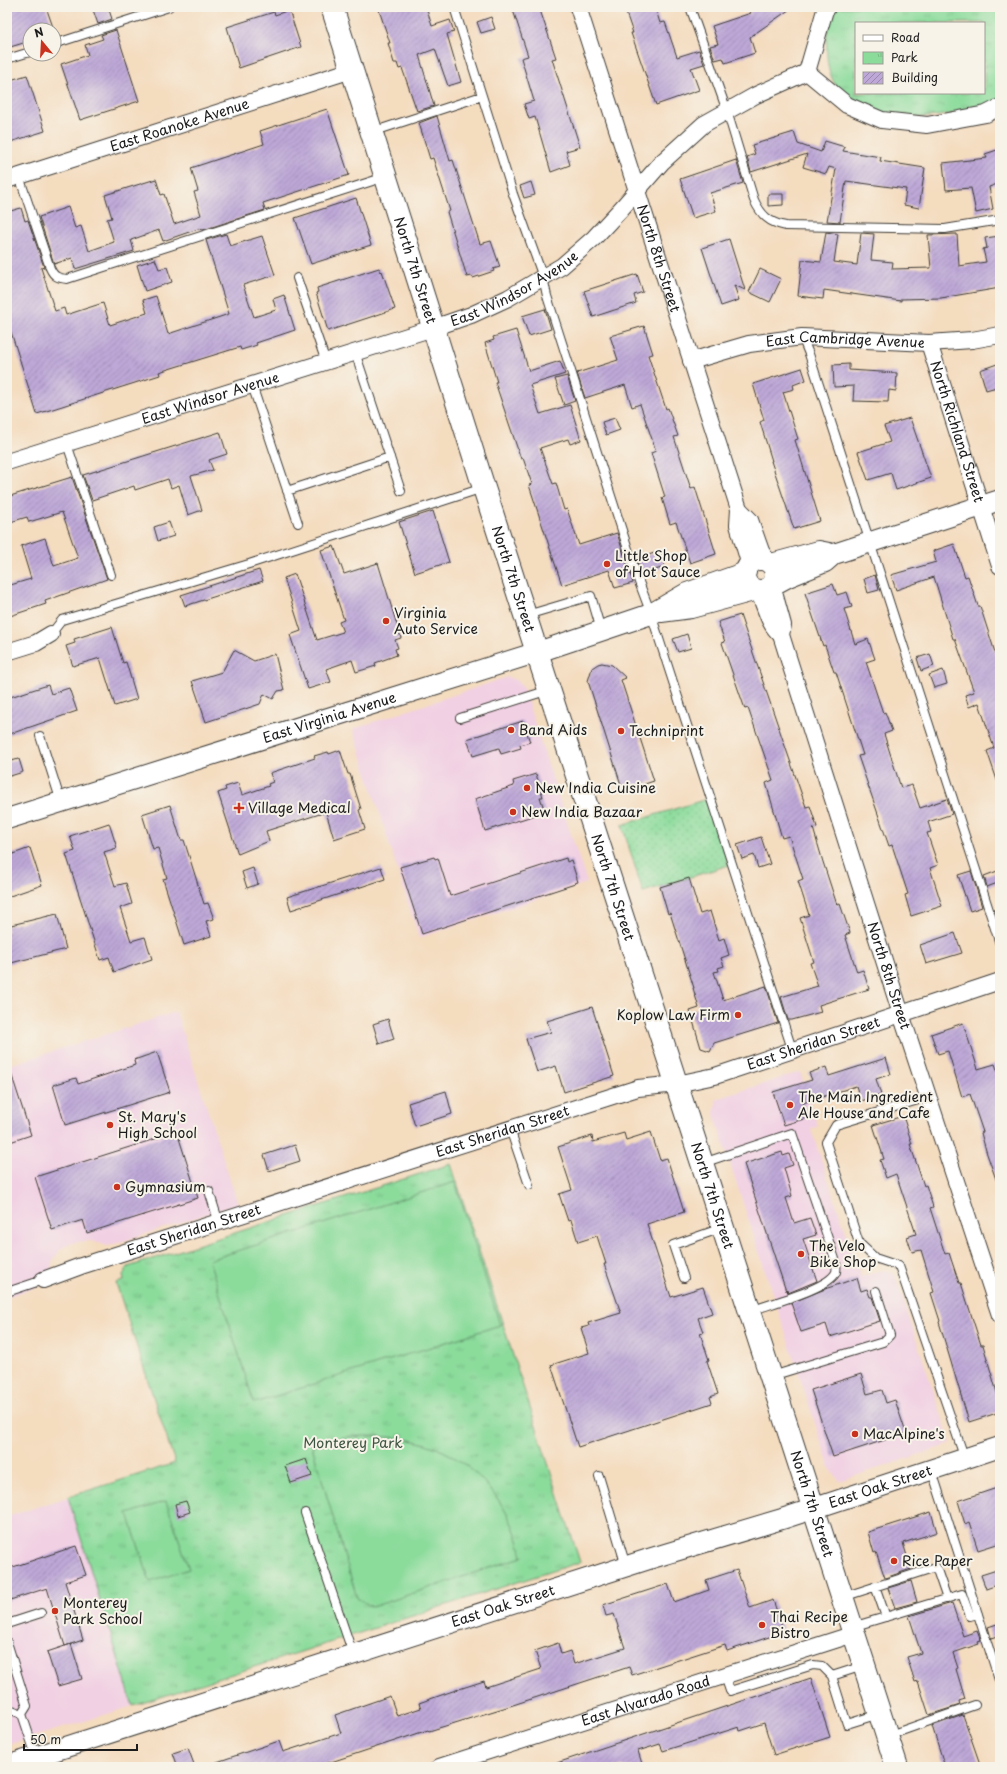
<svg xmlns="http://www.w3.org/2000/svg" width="1007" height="1774" font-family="'Playpen Sans',sans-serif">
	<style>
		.built { fill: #f1d0e3 }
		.grass { fill: url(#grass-dots); stroke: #547c5c }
		.park { fill: url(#park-tufts); stroke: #547c5c; fill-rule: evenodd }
		.garden { fill: #8bdb9b; stroke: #547c5c }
		.building { fill: url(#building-hatch) }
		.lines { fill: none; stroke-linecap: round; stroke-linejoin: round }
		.service-casing { stroke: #3c3934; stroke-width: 10 }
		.minor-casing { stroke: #3c3934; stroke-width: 18 }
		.tertiary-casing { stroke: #3c3934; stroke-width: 22 }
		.primary-casing { stroke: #3c3934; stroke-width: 24 }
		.service { stroke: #fff; stroke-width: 8 }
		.minor { stroke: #fff; stroke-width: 16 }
		.tertiary { stroke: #fff; stroke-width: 20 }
		.primary { stroke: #fff; stroke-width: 22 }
		.poi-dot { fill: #c8321e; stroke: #f7f3e8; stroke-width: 1.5 }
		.labels { text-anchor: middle; stroke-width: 4; stroke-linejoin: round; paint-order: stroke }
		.street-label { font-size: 14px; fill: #1c1c1c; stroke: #f7f3e8 }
		.poi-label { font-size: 14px; fill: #1c1c1c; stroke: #f7f3e8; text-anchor: start }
		.park-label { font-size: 14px; fill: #3d5542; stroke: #f7f3e8 }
	</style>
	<defs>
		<pattern id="grass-dots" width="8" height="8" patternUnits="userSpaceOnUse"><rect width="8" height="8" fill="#8bdb9b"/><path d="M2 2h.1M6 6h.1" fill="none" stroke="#77bb85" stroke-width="1.8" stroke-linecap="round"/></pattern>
		<pattern id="park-tufts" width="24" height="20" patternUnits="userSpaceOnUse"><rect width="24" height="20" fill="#8bdb9b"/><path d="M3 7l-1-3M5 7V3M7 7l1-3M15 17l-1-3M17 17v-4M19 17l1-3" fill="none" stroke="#77bb85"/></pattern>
		<pattern id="building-hatch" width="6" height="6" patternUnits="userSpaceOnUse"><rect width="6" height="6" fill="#bea8d8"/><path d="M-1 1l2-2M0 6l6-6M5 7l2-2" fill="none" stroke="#9a88ae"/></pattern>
	</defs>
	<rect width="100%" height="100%" fill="#f7f3e8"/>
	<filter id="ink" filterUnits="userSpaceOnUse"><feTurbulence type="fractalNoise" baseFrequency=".025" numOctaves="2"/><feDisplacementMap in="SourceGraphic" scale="8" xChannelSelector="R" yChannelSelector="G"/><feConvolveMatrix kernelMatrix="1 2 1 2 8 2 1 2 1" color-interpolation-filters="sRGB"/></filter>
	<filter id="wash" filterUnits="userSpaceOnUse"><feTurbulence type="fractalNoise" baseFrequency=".012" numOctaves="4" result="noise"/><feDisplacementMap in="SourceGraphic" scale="16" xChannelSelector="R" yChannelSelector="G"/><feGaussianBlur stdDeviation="0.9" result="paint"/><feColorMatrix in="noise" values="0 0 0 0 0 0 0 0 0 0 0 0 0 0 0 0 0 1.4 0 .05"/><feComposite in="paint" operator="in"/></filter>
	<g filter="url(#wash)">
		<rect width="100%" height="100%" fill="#f4dcbf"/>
		<!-- built -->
		<path class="built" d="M508 677 518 681 523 688 587 883 419 938 353 729Z
			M176 1012 238 1204 108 1246 92 1241 76 1242 69 1244 60 1250 52 1262 51 1271 54 1281 7 1297V1066Z
			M800 1072 818 1126 811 1129 861 1277 884 1270 894 1273 951 1444 840 1481 830 1469 714 1114 717 1099Z
			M68 1497 133 1706 7 1745V1517Z"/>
		<!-- grass -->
		<path class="grass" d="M707 799 729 865 643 892 622 825Z"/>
		<!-- park -->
		<path class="park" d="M838 7H1000V100C949 122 832 137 827 56 826 37 826 23 838 7ZM856 23H984V93H856Z
			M451 1164 580 1562 133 1706 68 1497 175 1463 116 1283 124 1281 123 1275 128 1267Z"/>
		<!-- garden -->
		<path class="garden" d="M455 1182 500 1325 254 1403 209 1260Z
			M365 1436C392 1436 420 1439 445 1452 484 1472 515 1514 522 1557L372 1607 357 1598 312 1446 345 1437Z
			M166 1501 189 1569 150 1582 128 1514Z"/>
		<g id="blocks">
			<!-- building -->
			<path class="building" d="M7 7H46L54 30H30V41L7 48Z
				M92 7H108L112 19 98 24Z
				M378 7H426L432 26 450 20 454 32 447 34 461 82 448 86 435 49 419 55 434 106 417 111 402 68 399 69 397 63H394L388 43H390Z
				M512 7H539L556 58 552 59 580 147 566 151 570 165 551 172 535 117 529 119 524 104 534 101 521 58 528 56Z
				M624 7H655L660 23 665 22 677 57 699 50 704 64 691 68 699 90 656 105 631 33H633Z
				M747 7H793L750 37 755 53 725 63 723 58 715 60 710 46 718 44 712 26 751 13Z
				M289 10 301 47 239 68 227 27 274 12 275 15Z
				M491 17 495 29 481 33 477 22Z
				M116 30 139 101 80 120 61 64 88 55 85 45 103 39 101 35Z
				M27 75 45 131 7 143V81Z
				M327 109 349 175 263 203 265 210 203 230 198 229 163 241 159 230 131 240 134 251 111 258 75 269 72 258 54 264 39 217 68 207 75 228 81 226 89 251 114 242 107 219 112 218 105 195 156 179 161 195 164 194 174 224 201 215 194 192 198 191 191 168 264 144 260 131Z
				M437 116 450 161 453 160 480 244 491 241 500 267 493 269 494 271 473 278 472 276 467 277 447 212 450 211 433 158 430 159 419 123Z
				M794 132 798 144 821 152 825 141 845 147 843 151 881 157 880 161 925 168 919 208 904 205 906 189 846 181 840 222 827 221 836 169 829 167 826 174 803 167 807 154 751 172 747 157 755 154 752 145Z
				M1000 149V183L989 187 993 209 976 213 971 188 946 190 943 163 987 158 985 154Z
				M736 160 743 183 710 193 716 211 693 218 680 179Z
				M531 182 535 195 524 198 520 186Z
				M768 194H783V205L768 206Z
				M356 198 371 245 311 264 295 218Z
				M21 208 25 221 28 220 44 267 41 268 55 311 64 308 66 315 103 303 110 325 147 313 143 300 156 296 168 334 229 314 206 240 226 234 230 246 262 236 275 275 243 285 254 317 276 310 273 299 284 295 295 330 256 343 257 345 241 350 240 347 159 372 160 375 37 414 11 332 7 334V212Z
				M826 232 838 234 834 262 857 265 861 233 874 234 871 260 893 262 892 269 931 268 928 235 957 234 959 266 986 262 983 249 987 248 985 238 1000 236V288L941 298 901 299V301L824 290 823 299 798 296 802 260 821 262Z
				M729 239 745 290 734 285 739 300 721 306 702 248Z
				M155 259 159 269 167 267 172 282 145 291 137 265Z
				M379 268 381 272 382 271 395 309 328 331 316 293 318 292 317 288Z
				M760 269 781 279 770 302 749 292Z
				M637 274 643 292 634 295 636 303 593 317 584 291Z
				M545 309 551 329 529 336 522 316Z
				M644 326 653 354 648 355 666 409 668 408 678 436 674 437 691 489 695 487 716 554 690 563 676 522 670 524 662 498 665 497 651 453 656 451 640 404 632 407 625 385 585 398 577 373 618 360 610 336Z
				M516 330 529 371 560 361 565 374 530 385 540 414 570 405 581 440 570 444 568 439 540 448 553 484 556 483 564 510 567 509 579 545 617 533 633 583 615 588 609 570 562 585 529 485 532 484 523 458 521 459 495 382H497L485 343 494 340 493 337Z
				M1000 363V386L986 390 980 370Z
				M849 364V370L897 373 896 391 889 390 888 402 853 401 854 386 834 387 833 365Z
				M802 368 806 380 793 385 794 389 783 392 798 439 795 440 820 521 794 529 771 461H772L760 422 764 420 753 384Z
				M567 376 575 401 564 405 555 379Z
				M615 418 620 430 606 435 602 422Z
				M910 418 931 478 896 490 891 473 868 480 858 452 890 442 884 426Z
				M220 432 227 454 209 460 213 470 191 476 202 510 188 515 179 485 171 488 168 479 135 490 134 486 92 500 83 475Z
				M72 477 107 579 45 601 46 604 7 617V586L31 579 21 546 45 538 54 566 78 558 62 512 29 522 27 517 7 523V497Z
				M433 511 449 562 415 573 399 522Z
				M169 522 174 536 158 541 154 527Z
				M954 544 965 577 968 576 978 606H980L1000 668V783H998L987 751 994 748 979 703 969 707 965 695 974 692 955 639H953L934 577 896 590 891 575 936 562 933 551Z
				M334 546 344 574 378 563 401 638 395 640 398 648 395 649 397 655 375 663 376 666 356 672 352 660 326 669 331 682 308 689 290 635 301 631 284 578 295 574 317 640 343 632 339 622 344 620 321 550Z
				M660 551 665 567 642 574 637 559Z
				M259 570 263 581 185 606 181 595Z
				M875 575 879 590 868 593 864 579Z
				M833 584 837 595 847 592 852 607 844 609 855 644 868 639 875 659 866 662 883 713 885 712 892 731 884 734 901 788 912 785 920 808 947 799 952 814 928 822 931 832 927 833 938 865 930 868 942 906 911 916 905 895 908 894 892 845 889 846 858 756 863 755 836 672H834L825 645 823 646 805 593Z
				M740 615 806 807 810 806 817 827 813 828 823 862 837 905 840 904 850 933 845 935 857 972 863 970 869 989 819 1005 821 1012 792 1020H788L781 997 818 986 810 963 814 962 800 918 809 915 798 881 803 879 789 836 782 838 766 783 773 780 748 708 745 709 722 643 725 642 718 622Z
				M112 627 123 663 126 662 137 699 115 706 100 658 73 666 66 646 75 643 74 639Z
				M687 634 691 648 678 652 673 639Z
				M234 650 254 661 275 654 284 690 278 691 273 699 264 694 260 704 206 722 192 681 222 672Z
				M930 654 934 666 921 671 917 658Z
				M602 663 612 665 626 678 621 680 654 781 623 791 588 681 592 668 598 664Z
				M943 670 947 684 934 688 929 675Z
				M48 685 51 694 69 688 77 711 7 735V698Z
				M523 721 530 742 520 745 521 748 501 754 499 748 473 756 467 739Z
				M340 750 348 774H350L361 809 359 810 365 829 334 839 326 812 266 831 269 841 238 854 218 793 226 790 225 787 238 783 242 795 269 786 268 784 273 782 270 773 315 758 314 756 328 752 329 754Z
				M19 759 23 772 7 777V762Z
				M536 774 543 797H540L545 812 485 831 475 799 514 786 513 781Z
				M170 805 181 840H184L204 904 208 903 214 919 206 921 211 936 184 945 163 879 167 878 158 848 153 849 142 814Z
				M109 823 117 848 104 852 115 886 126 883 132 904 120 908 131 941 145 937 152 959 114 972 109 957 100 960 66 854 75 851 70 836Z
				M761 837 770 864 758 868 754 855 742 859 737 845Z
				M30 848 42 885 7 897V856Z
				M434 857 435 859 438 858 450 896 566 858 567 862 571 860 578 882 574 883 575 884 422 934 400 867Z
				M381 867 385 879 291 910 287 897Z
				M253 868 258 884 247 888 242 872Z
				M1000 870V882L987 887 984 876Z
				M971 871 982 907 970 911 958 875Z
				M689 878 700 914 710 911 719 940 724 938 729 955 721 958 724 966 718 968 719 971 714 972 723 1000 766 986 778 1023 714 1043 710 1051 701 1048 690 1011 699 1008 693 988H694L670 913 668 914 660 887Z
				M57 914 66 949 7 964V926Z
				M955 933 962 953 926 964 920 945Z
				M592 1007 614 1076 564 1092 556 1066 537 1072 526 1039 551 1032 547 1021Z
				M388 1019 394 1039 379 1044 373 1024Z
				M963 1023 978 1069 995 1064 1000 1078V1185H998L987 1154 981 1133 983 1132 970 1094 962 1097 948 1051 938 1054 931 1034Z
				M157 1052 170 1092 65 1125 53 1085 76 1078 78 1084 135 1065 134 1060Z
				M886 1058 891 1074 876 1079 881 1095 861 1101 856 1086 803 1103 807 1118 784 1125 773 1092 812 1080 809 1073 826 1067 829 1076Z
				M7 1070H10L31 1135 7 1143Z
				M446 1091 452 1114 415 1126 408 1103Z
				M903 1116 912 1144H910L924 1186 926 1185 933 1207 930 1208 945 1254 949 1253 959 1283H961L981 1345H983L1000 1403V1412L969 1422 939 1322 940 1321 931 1293 934 1292 921 1250 912 1252 907 1237 916 1234 896 1174 886 1178 880 1160 884 1159 873 1125Z
				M177 1132 198 1198 87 1233 83 1220 52 1230 35 1177Z
				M651 1132 660 1160 667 1158 684 1212 647 1224 671 1297 703 1287 712 1313 698 1318 703 1332 700 1333 709 1360 707 1361 718 1394 710 1397 712 1403 578 1447 551 1365 589 1353 581 1328 589 1326 588 1323 621 1313 604 1264H606L597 1236 578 1242 571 1220 568 1221 559 1194 572 1190 558 1147 592 1136 593 1142 624 1133 626 1140Z
				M295 1145 300 1161 269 1171 264 1155Z
				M782 1152 783 1156 789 1154 793 1165 784 1168 792 1196 786 1198 794 1223 810 1218 816 1235 803 1239 817 1281 788 1293 787 1290 786 1291 744 1164Z
				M857 1278 861 1291 867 1289 870 1297H872L880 1321 830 1337 826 1324 801 1332 791 1303 825 1289Z
				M861 1374 867 1394 882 1390 886 1403 895 1400 906 1433 833 1457 811 1390Z
				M306 1459 312 1476 291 1483 285 1466Z
				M1000 1487V1543L978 1550 969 1522 965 1524 958 1501Z
				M186 1501 190 1512 178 1516 175 1504Z
				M931 1512 937 1532 903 1543 911 1569 885 1578 876 1552 874 1553 868 1532Z
				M76 1546 86 1575 65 1582 83 1640 65 1646 47 1588 7 1601V1569Z
				M1000 1569V1584L986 1589 981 1575Z
				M737 1570 750 1608 773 1600 784 1632 727 1651 725 1645 632 1675 629 1667 510 1706 429 1731 428 1730 316 1767H209L208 1765 279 1741 283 1752 341 1733 335 1715 390 1696 397 1716 421 1708 419 1703 450 1692 484 1681 486 1687 541 1669 535 1651 558 1643 561 1654 570 1651 574 1664 625 1648 614 1614 606 1616 603 1605 668 1584 674 1602 709 1590 706 1580Z
				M911 1581 917 1602 895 1608 888 1588Z
				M952 1603 963 1636 977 1631 981 1641 978 1642 979 1644 953 1653 958 1668 956 1669 965 1699 959 1701 960 1705 929 1715 918 1681 915 1682 907 1657 921 1653 909 1616Z
				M997 1624 1000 1635 991 1638 988 1627Z
				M71 1644 82 1679 58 1686 47 1652Z
				M811 1678 830 1737 774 1755 764 1723 740 1731 739 1727 663 1751 660 1744 638 1751 643 1767H552L551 1765Z
				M963 1715 981 1767H945L932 1726Z
				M188 1748 195 1767H178L173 1753Z"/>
		</g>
	</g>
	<g filter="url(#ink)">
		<use href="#blocks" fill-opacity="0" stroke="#3c3934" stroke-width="1"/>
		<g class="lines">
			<defs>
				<path id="service" d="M454 7 513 194 543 277 547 296 636 574 651 614 792 1049
					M690 7 727 111 754 200C761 215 769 223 786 226L945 229 1000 220
					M54 44 169 7
					M7 59 30 52
					M372 132 482 96
					M19 176 50 268C54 277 58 278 67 279L385 177
					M297 278 326 362
					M802 337 809 354 1000 944
					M355 352 401 491
					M252 385 298 523
					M67 444 111 575
					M287 491 390 457
					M527 615 591 596 601 630
					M51 634 62 620 249 564 483 488
					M460 718 549 690
					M40 736 61 802
					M928 1097 836 1125 826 1142 859 1243 875 1258 899 1266 965 1459
					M510 1129 529 1185
					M703 1163 792 1133 836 1262C836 1265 837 1269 836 1272 829 1289 768 1304 751 1311
					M209 1191 219 1223
					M684 1278 673 1245 722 1228
					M7 1292 43 1280
					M772 1376 883 1342 890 1335 876 1291
					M932 1471 1000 1683
					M599 1476 626 1566
					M305 1513 353 1654
					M875 1586 886 1617
					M843 1597 936 1567 947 1599
					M7 1624 41 1613
					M852 1627 962 1594 970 1616 978 1614
					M7 1642 27 1706 22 1714
					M863 1666 832 1676 847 1724 879 1714
					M725 1676 730 1691 813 1665 822 1666 832 1676
					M7 1708 22 1714 36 1756
					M887 1736 975 1705"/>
				<g id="minor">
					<path id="s1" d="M578 7 739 509 738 525 748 559 747 568"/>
					<path d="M807 72 847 105 882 120 927 125 986 114 1000 107"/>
					<path d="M807 72 825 10 828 7"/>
					<path id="s2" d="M7 180 352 70"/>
					<path id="s3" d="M929 343 1000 566"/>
					<path id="s4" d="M691 361 749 344 802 337 929 343 972 340 1000 335"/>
					<path id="s5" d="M7 462 433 328 471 315 508 298 562 266 594 238 621 209 662 162 704 124 756 95 807 72"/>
					<path d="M739 509 750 520 761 551 768 562"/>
					<path id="s6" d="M772 585 783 625 781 635 901 1014 1000 1315"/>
					<path d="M757 590C766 605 767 623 780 634"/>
					<path d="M7 652 36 643 51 634"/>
					<path id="s7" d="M43 1280 81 1266 638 1088 677 1084 715 1076 1000 981"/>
					<path id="s8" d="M439 1767 854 1634"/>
				</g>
				<g id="tertiary">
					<circle cx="760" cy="575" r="15"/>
					<path d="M771 564 819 551 829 553"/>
					<path d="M773 585 788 577 825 562 834 554 1000 500"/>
					<path d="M661 612 691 608 757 590"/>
					<path id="s9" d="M7 819 538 652 651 614 687 593 746 572"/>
					<path id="s10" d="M7 1766 652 1558 782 1519 1000 1447"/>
				</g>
				<g id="primary">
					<path id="s11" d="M332 7 484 488 897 1767"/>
				</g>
			</defs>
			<!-- service casing -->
			<use href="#service" class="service-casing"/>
			<!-- minor casing -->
			<use href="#minor" class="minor-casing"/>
			<!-- tertiary casing -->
			<use href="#tertiary" class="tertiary-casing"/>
			<!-- primary casing -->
			<use href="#primary" class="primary-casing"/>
			<!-- service -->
			<use href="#service" class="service"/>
			<!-- minor -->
			<use href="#minor" class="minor"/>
			<!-- tertiary -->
			<use href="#tertiary" class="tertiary"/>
			<!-- primary -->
			<use href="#primary" class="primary"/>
		</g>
	</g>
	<!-- markers -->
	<g class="poi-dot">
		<circle cx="607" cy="564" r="4"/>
		<circle cx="386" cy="621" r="4"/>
		<circle cx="511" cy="730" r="4"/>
		<circle cx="621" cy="731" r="4"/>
		<circle cx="527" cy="788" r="4"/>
		<path d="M237 802h4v4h4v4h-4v4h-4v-4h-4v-4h4z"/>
		<circle cx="513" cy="812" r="4"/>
		<circle cx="738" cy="1015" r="4"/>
		<circle cx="790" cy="1105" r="4"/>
		<circle cx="110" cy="1125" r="4"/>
		<circle cx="117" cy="1187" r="4"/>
		<circle cx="801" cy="1254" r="4"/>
		<circle cx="855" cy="1434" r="4"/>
		<circle cx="894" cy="1561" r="4"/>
		<circle cx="55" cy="1611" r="4"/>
		<circle cx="762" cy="1625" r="4"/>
	</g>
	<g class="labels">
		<!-- street labels -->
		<g class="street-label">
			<text dy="5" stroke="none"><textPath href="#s2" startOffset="181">East Roanoke Avenue</textPath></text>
			<text dy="5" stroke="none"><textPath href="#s1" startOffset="264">North 8th Street</textPath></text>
			<text dy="5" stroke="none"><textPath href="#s11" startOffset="276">North 7th Street</textPath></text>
			<text dy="5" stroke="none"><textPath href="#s5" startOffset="537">East Windsor Avenue</textPath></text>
			<text dy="5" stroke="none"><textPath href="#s4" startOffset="157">East Cambridge Avenue</textPath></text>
			<text dy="5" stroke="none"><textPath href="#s5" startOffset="213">East Windsor Avenue</textPath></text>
			<text dy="5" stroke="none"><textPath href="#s3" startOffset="93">North Richland Street</textPath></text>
			<text dy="5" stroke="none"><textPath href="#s11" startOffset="600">North 7th Street</textPath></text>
			<text dy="5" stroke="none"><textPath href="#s9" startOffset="338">East Virginia Avenue</textPath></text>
			<text dy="5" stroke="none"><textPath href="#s11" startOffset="924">North 7th Street</textPath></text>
			<text dy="5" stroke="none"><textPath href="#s6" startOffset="409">North 8th Street</textPath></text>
			<text dy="5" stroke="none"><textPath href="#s7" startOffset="807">East Sheridan Street</textPath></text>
			<text dy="5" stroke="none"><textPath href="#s7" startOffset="483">East Sheridan Street</textPath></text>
			<text dy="5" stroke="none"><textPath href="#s11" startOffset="1248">North 7th Street</textPath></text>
			<text dy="5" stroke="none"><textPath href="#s7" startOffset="159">East Sheridan Street</textPath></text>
			<text dy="5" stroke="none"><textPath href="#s10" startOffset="917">East Oak Street</textPath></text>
			<text dy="5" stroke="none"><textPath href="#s11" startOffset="1572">North 7th Street</textPath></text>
			<text dy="5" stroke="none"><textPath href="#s10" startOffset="521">East Oak Street</textPath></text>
			<text dy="5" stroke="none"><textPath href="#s8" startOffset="217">East Alvarado Road</textPath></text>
		</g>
		<!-- poi labels -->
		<g class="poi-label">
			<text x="615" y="561">Little Shop<tspan x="615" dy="16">of Hot Sauce</tspan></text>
			<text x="394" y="618">Virginia<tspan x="394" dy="16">Auto Service</tspan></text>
			<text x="519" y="735">Band Aids</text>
			<text x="629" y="736">Techniprint</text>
			<text x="535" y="793">New India Cuisine</text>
			<text x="248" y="813">Village Medical</text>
			<text x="521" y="817">New India Bazaar</text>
			<text x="730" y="1020" text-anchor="end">Koplow Law Firm</text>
			<text x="798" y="1102">The Main Ingredient<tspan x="798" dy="16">Ale House and Cafe</tspan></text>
			<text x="118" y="1122">St. Mary's<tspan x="118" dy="16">High School</tspan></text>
			<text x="125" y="1192">Gymnasium</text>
			<text x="809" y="1251">The Velo<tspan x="809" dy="16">Bike Shop</tspan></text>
			<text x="863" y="1439">MacAlpine's</text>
			<text x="902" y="1566">Rice Paper</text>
			<text x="63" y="1608">Monterey<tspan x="63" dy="16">Park School</tspan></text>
			<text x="770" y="1622">Thai Recipe<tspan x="770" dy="16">Bistro</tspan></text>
		</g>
		<!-- park labels -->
		<g class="park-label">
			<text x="353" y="1448">Monterey Park</text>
		</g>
	</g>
	<!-- margin -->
	<rect width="1007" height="1774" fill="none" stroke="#f7f3e8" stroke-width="24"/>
	<!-- legend -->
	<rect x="855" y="22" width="130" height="72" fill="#f7f3e8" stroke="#9f9d96"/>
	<rect x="863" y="35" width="20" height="6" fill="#ffffff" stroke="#9f9d96"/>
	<text x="891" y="42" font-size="12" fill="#1c1c1c">Road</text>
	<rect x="863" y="52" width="20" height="12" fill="url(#park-tufts)" stroke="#9f9d96"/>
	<text x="891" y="62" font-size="12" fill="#1c1c1c">Park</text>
	<rect x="863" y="72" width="20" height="12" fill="url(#building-hatch)" stroke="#9f9d96"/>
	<text x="891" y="82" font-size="12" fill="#1c1c1c">Building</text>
	<!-- north arrow -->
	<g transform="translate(42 42) rotate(342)"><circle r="19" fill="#f7f3e8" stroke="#9f9d96"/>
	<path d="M0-3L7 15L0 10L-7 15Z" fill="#c8321e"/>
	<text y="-6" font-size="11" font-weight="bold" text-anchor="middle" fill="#1c1c1c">N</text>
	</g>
	<!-- scale -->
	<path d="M24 1744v6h113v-6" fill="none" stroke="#1c1c1c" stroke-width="2"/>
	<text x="30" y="1744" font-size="12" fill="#1c1c1c" stroke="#f7f3e8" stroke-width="3" paint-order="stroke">50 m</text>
</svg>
